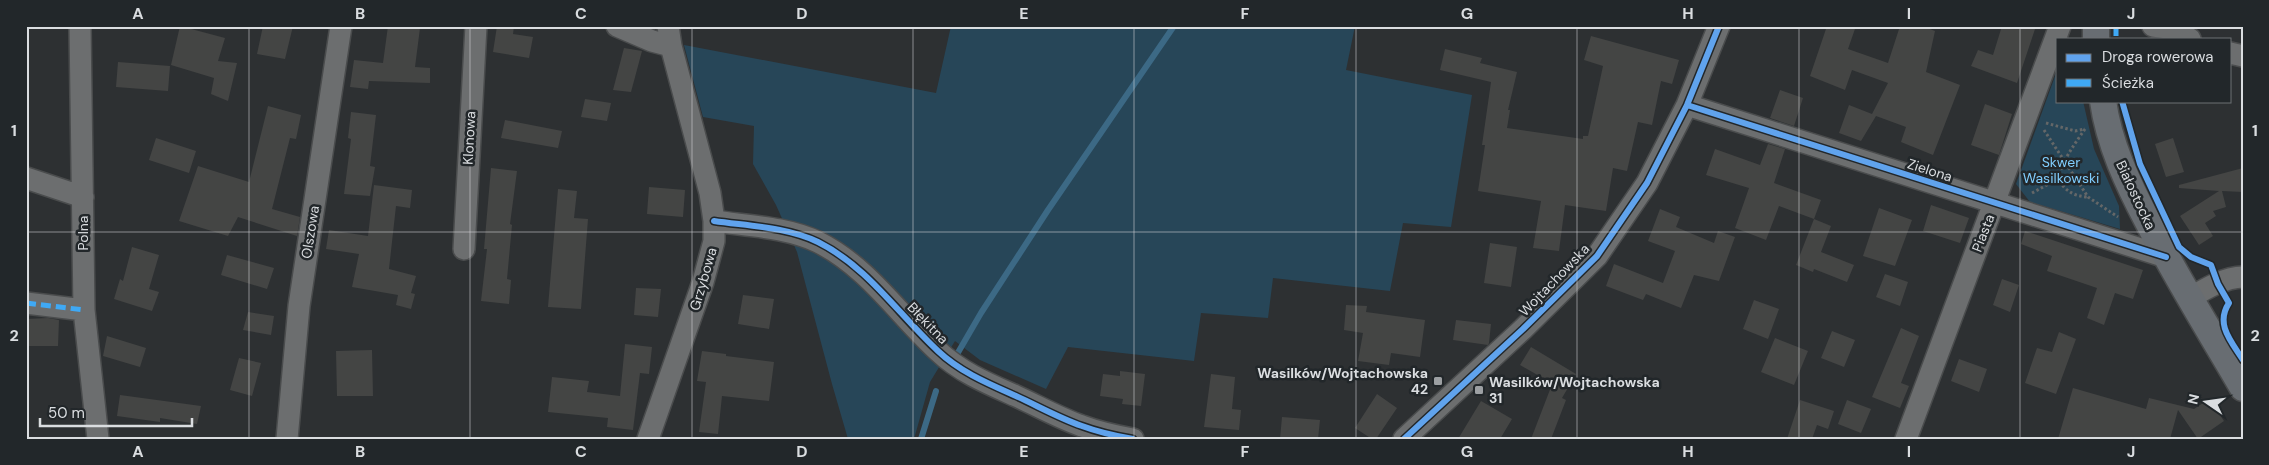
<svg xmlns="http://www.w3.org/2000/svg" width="2269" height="465" font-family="'DM Sans',sans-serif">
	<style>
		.green { fill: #274658 }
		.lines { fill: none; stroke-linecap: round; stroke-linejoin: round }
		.stream { stroke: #3c6985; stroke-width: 6 }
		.building { fill: #444544 }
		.minor-casing { stroke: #4a4c4d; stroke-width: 24 }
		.major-casing { stroke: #4a4c4d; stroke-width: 29 }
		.path { stroke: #646768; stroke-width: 3; stroke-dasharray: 2.5 2.5; stroke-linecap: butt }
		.minor { stroke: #6c6e6f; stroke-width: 21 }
		.major { stroke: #686d72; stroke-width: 26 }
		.quiet { stroke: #3fa9f5; stroke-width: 5; stroke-dasharray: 10 5; stroke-linecap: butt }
		.cycleway-casing { stroke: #22272a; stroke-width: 9 }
		.cycleway { stroke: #60a3ed; stroke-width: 6 }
		.grid { fill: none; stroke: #dadde0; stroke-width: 1; stroke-opacity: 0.55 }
		.poi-dot { fill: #9da0a3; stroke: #22272a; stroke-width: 2 }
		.labels { text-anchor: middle; stroke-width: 5; stroke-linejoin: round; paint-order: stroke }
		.street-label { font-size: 14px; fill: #dadde0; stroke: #22272a }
		.park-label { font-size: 14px; fill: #80cdfd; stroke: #22272a }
		.poi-label { font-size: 14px; font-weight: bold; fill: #dadde0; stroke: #22272a; text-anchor: end }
		.neatline { fill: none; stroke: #dadde0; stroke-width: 2 }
		.grid-label { font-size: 16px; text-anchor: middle; font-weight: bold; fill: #dadde0 }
	</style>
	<rect width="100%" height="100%" fill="#2d3032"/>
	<!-- green -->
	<path class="green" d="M951 26H1355L1346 70 1472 95 1451 227 1403 223 1390 291 1273 278 1268 318 1201 313 1194 361 1068 347 1046 389 980 360 955 341 930 382 914 439H848L832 384 797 252 776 205 753 164 754 126 703 117 684 45 936 93Z
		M2058 68V101H2083L2094 149 2119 206 2120 229 2030 202 2016 184Z"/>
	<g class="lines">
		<!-- stream -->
		<path class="stream" d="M956 356 981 313 1048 210 1174 26
			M921 439 936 391"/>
	</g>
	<!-- building -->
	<path class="building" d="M180 26 225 38 218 61 237 63 228 101 211 94 214 78 171 65Z
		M263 26H293L285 59 257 54Z
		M388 26 420 28 415 67 430 68V83L369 81 368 89 350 87 354 60 383 63Z
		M497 26H514L513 34 533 37 529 58 493 52Z
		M1827 26H1856L1848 49 1888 63 1900 26H1922L1935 31 1926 72 1960 85 1933 155 1901 142 1906 127 1876 116 1861 141 1839 133 1849 105 1872 114 1888 83 1852 70 1845 90 1810 76Z
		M2002 26H2036L2017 83 1971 66 1978 50 1993 55Z
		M1591 36 1679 60 1672 84 1661 81 1652 125 1638 122 1627 171 1613 168 1606 211 1565 205 1559 251 1533 248 1541 201 1478 191 1485 145H1482L1491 82 1440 70 1445 49 1482 58 1480 63 1517 72 1508 110H1510L1507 128 1583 139V136H1588L1603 66 1584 60Z
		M624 48 642 51 631 92 613 90Z
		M118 62 170 66 168 91 116 87Z
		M1780 90 1803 98 1794 126 1770 118Z
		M585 99 611 103 607 121 581 117Z
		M1985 104 2012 114 1999 155 1971 145Z
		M268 106 301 115 296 139 290 138 272 209 300 217 297 236 238 217 228 236 179 221 198 166 249 182Z
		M351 112 376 115 370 166 375 167 370 196 344 194 351 139 348 138Z
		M505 120 562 131 558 148 501 138Z
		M156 138 196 151 189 173 149 160Z
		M2173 138 2184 172 2166 177 2155 144Z
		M1768 144 1785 149 1774 183 1821 200 1814 219 1779 206 1766 240 1735 228 1749 188 1706 175 1715 149 1760 165Z
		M491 168 517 171 510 224 512 225 507 279 511 280 509 304 481 301 487 249H484Z
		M2243 168V192L2222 191 2226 207 2213 211 2216 216 2205 223 2213 236 2199 245 2180 216 2219 191 2179 188V185Z
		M374 185 412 190 410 208 396 206 389 269 416 276 411 293 415 294 411 309 396 305 398 295 352 287 359 254 326 249 329 230 368 236Z
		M649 187 685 190 683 217 647 214Z
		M558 189 577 191 574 218 588 219 581 309 548 307Z
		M1931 205 1969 218 1960 243 1923 231Z
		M1879 208 1912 220 1895 266 1863 256Z
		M1660 209 1680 217 1676 227 1714 243 1718 231 1735 237 1719 281 1694 275 1681 308 1646 294 1643 300 1606 286 1614 264 1663 283 1675 251 1648 241Z
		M1814 219 1831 226 1821 252 1854 265 1847 282 1814 269 1813 272 1796 265Z
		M2025 231 2143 270 2133 299 2115 293 2104 325 2087 318 2097 288 2047 271 2052 256 2021 244Z
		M1490 243 1517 247 1511 287 1484 283Z
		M132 247 159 255 149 289 159 292 152 311 114 299 120 279 123 281Z
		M227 255 274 268 267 289 221 275Z
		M1885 274 1908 282 1900 306 1876 297Z
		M2002 279 2019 285 2010 312 1993 305Z
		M636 288 661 289 658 317 634 315Z
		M743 295 774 299 769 329 738 324Z
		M1754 300 1779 309 1768 339 1743 329Z
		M1346 305 1367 306 1366 312 1425 320 1420 357 1391 353 1389 365 1358 361 1363 333 1344 330Z
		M248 312 274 316 271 335 243 330Z
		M48 318 59 320 58 346H26V319Z
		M1456 320 1491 324 1489 343 1488 345 1453 340Z
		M1901 328 1919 336 1901 383 1909 386 1900 408 1872 397Z
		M1832 331 1855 340 1844 367 1821 358Z
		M2059 332 2076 339 2056 394 2025 383 2037 348 2052 352Z
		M107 336 146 348 140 367 103 356Z
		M1775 338 1808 351 1794 385 1761 372Z
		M625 344 652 347 649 374 640 373 633 430 607 427 608 418 548 412 552 377 589 381 587 392 620 396Z
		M1531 347 1576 374 1562 398 1566 400 1551 439H1531L1551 387 1546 384 1548 381 1520 365Z
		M372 350 373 396H337L336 351Z
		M702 351 726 354V356L774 362 769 401 722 396 718 434 699 432 706 382 697 381Z
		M239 358 261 363 252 396 230 390Z
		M1959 359 1987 369 1979 392 1951 381Z
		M1120 371 1145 374 1141 406 1122 404 1123 399 1100 396 1103 374 1120 376Z
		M1211 374 1235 377 1232 409 1241 410 1239 430 1204 427Z
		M2073 388 2146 409 2149 398 2194 409 2209 399 2224 421 2198 439 2178 410 2170 439H2058Z
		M1377 394 1397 408 1376 439H1372L1355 428Z
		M120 395 201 406 197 424 160 418V422L117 416Z
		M1800 400 1834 411 1828 429 1817 425 1812 439H1787Z
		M1847 400 1871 409 1861 433 1838 424Z
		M1481 401 1512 419 1500 439H1458Z
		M1282 417 1320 420 1318 439H1280Z"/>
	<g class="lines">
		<defs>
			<path id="minor" d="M80 26 84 310 98 439
				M617 26 652 41 671 46
				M2153 26 2168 28 2190 39
				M2230 53 2243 56
				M1687 105 2166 257
				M26 178 83 197
				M714 221C748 226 787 227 818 242 868 267 898 314 938 351 960 372 989 384 1016 396 1038 406 1059 418 1082 426 1098 432 1116 436 1133 439
				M464 249 476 26
				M2190 298C2205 289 2225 277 2243 277
				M26 303 84 310
				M287 439 299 306 341 26
				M648 439 703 282 714 241V221L710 193 671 46 668 26
				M1404 439 1523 329 1597 256 1647 183 1687 105 1719 26
				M1906 439 2060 26"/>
			<path id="major" d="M2096 26V39
				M2103 101C2109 144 2128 184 2148 222 2177 279 2211 333 2243 388"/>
		</defs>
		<!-- minor casing -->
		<use href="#minor" class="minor-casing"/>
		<!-- major casing -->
		<use href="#major" class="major-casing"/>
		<!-- path -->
		<path class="path" d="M2046 123 2075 131 2085 129
			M2085 129C2074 145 2062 161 2058 179 2065 191 2074 196 2087 197
			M2044 130 2088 197 2118 217
			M2032 193 2058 179"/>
		<!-- minor -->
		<use href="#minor" class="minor"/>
		<!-- major -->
		<use href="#major" class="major"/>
		<!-- quiet -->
		<path class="quiet" d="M2116 26V39
			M26 303 84 310"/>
		<defs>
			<path id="cycleway" d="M2122 101 2140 164 2179 247 2191 257 2211 265 2218 284 2229 303C2215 324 2231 341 2243 360
				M1687 105 2166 257
				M714 221C748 226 787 227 818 242 868 267 898 314 938 351 960 372 989 384 1016 396 1038 406 1059 418 1082 426 1098 432 1116 436 1133 439
				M1404 439 1523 329 1597 256 1647 183 1687 105 1719 26"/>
		</defs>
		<!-- cycleway casing -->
		<use href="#cycleway" class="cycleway-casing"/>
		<!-- cycleway -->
		<use href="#cycleway" class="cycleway"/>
	</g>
	<!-- grid -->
	<path class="grid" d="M249 26V439M470 26V439M692 26V439M913 26V439M1134 26V439M1356 26V439M1577 26V439M1799 26V439M2020 26V439M26 232H2243"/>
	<!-- markers -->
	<g class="poi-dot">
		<rect x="1433" y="376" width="10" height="10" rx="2.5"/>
		<rect x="1474" y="385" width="10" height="10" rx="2.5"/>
	</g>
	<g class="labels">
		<!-- street labels -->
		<g class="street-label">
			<text transform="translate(469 138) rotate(-87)" y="5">Klonowa</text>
			<text transform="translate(1930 170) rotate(18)" y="5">Zielona</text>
			<text transform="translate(2136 195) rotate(65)" y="5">Białostocka</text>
			<text transform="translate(310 232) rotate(-81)" y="5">Olszowa</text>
			<text transform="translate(83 233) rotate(-90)" y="5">Polna</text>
			<text transform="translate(1983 233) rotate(-69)" y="5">Piasta</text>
			<text transform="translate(703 279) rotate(-74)" y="5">Grzybowa</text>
			<text transform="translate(1554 280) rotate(-46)" y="5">Wojtachowska</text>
			<text transform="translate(928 323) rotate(46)" y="5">Błękitna</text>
		</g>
		<!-- park labels -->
		<g class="park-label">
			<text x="2061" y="167">Skwer<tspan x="2061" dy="16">Wasilkowski</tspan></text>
		</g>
		<!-- poi labels -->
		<g class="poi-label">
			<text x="1428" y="378">Wasilków/Wojtachowska<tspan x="1428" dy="16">42</tspan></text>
			<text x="1489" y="387" text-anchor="start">Wasilków/Wojtachowska<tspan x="1489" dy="16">31</tspan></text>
		</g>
	</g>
	<!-- border -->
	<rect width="2269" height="465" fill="none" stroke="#22272a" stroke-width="55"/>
	<!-- legend -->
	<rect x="2056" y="38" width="175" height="65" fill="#22272a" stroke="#6c7073"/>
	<rect x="2066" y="54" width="25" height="8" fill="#60a3ed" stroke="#6c7073"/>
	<text x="2102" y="62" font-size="15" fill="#dadde0">Droga rowerowa</text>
	<rect x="2066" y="79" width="25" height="8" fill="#3fa9f5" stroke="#6c7073"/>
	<text x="2102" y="88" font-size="15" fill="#dadde0">Ścieżka</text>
	<!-- north arrow -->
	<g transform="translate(2206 402) rotate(283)" stroke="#22272a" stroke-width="4" paint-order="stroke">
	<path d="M0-4L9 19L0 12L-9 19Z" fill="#dadde0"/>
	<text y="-8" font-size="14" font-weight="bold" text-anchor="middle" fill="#dadde0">N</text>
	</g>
	<!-- scale -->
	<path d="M40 418v8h152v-8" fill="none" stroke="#dadde0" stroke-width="2.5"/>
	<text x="48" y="418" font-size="15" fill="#dadde0" stroke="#22272a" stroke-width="4" paint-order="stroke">50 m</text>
	<rect x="28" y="28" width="2214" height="410" class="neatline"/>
	<g class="grid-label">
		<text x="138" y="19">A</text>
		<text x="360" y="19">B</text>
		<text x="581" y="19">C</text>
		<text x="802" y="19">D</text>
		<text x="1024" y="19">E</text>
		<text x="1245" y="19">F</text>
		<text x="1467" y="19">G</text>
		<text x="1688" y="19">H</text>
		<text x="1909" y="19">I</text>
		<text x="2131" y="19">J</text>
		<text x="14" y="136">1</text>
		<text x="2255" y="136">1</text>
		<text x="14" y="341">2</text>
		<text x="2255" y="341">2</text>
		<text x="138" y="457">A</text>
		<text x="360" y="457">B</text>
		<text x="581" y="457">C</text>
		<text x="802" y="457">D</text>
		<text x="1024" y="457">E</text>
		<text x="1245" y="457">F</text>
		<text x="1467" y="457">G</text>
		<text x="1688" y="457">H</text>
		<text x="1909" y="457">I</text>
		<text x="2131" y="457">J</text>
	</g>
</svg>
